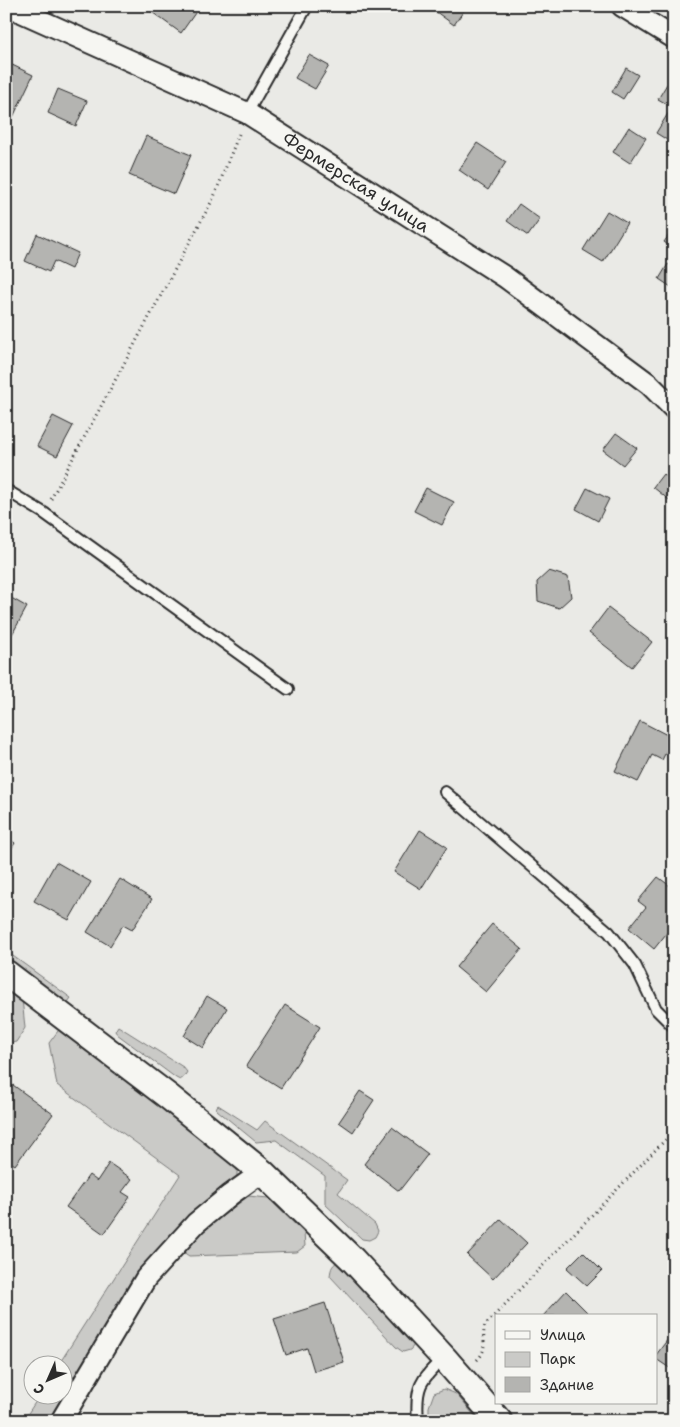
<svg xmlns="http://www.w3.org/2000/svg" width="680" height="1427" font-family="'Shantell Sans',sans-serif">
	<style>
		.green { fill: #cacac7; stroke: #7a7a79 }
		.building { fill: #b4b4b1; stroke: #2b2b2b }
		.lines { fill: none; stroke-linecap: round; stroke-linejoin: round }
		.service-casing { stroke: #2b2b2b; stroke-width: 14 }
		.minor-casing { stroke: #2b2b2b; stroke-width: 24 }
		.tertiary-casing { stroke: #2b2b2b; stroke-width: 29 }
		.path { stroke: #2b2b2b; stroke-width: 3; stroke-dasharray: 1 4; stroke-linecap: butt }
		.service { stroke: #f6f6f2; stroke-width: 10 }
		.minor { stroke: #f6f6f2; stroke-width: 20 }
		.tertiary { stroke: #f6f6f2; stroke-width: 25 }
		.labels { text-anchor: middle; stroke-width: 4; stroke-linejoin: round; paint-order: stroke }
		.street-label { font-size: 18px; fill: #2b2b2b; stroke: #f6f6f2 }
	</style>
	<rect width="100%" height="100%" fill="#eaeae6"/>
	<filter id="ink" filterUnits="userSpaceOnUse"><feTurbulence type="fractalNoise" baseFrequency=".02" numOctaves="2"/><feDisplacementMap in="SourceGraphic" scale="10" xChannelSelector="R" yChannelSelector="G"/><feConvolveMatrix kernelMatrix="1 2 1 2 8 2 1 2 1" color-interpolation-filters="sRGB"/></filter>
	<g filter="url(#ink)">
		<!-- green -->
		<path class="green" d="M6 951 71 998 65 1006 22 998 25 1028 16 1042 6 1044Z
			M118 1026 183 1067 187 1072 184 1077 180 1080 176 1078 117 1034 115 1031Z
			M61 1027 237 1167V1181L140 1275 55 1410 50 1421H23L40 1395 62 1394V1364H59L180 1175 57 1085 49 1043Z
			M218 1105 257 1130 265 1121 347 1180 338 1193 375 1224 378 1231 375 1237 369 1240 362 1239 325 1204V1176L276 1140 256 1142 217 1110 216 1108Z
			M248 1196 268 1198 304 1233 305 1246 297 1252 189 1256 183 1252 185 1246Z
			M340 1261 415 1344 410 1350 403 1352 396 1347 330 1276C331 1268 332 1264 340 1261Z
			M444 1389 456 1394 479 1421H429V1407L434 1393Z"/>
		<!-- building -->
		<path class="building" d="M152 6H200L181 33 149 10Z
			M428 6H467L454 25Z
			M309 55 329 66 315 89 295 78Z
			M6 62 33 75 7 130H6Z
			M626 68 638 75 623 99 612 92Z
			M667 84 674 89V140L672 143 656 133 672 107 658 99Z
			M58 89 87 101 76 126 48 113Z
			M629 127 646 138 630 163 613 152Z
			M146 136 191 155 174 194 129 175Z
			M477 143 506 162 488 190 459 170Z
			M519 204 540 219 528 236 507 221Z
			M607 211 627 223 603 262 583 250Z
			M674 228V249L664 242Z
			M37 234 78 253 71 269 54 261 49 272 25 261Z
			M668 264 674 268V289L659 279Z
			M53 416 73 426 57 456 37 446Z
			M616 433 637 448 623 465 603 450Z
			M663 474 674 482V494L669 500 653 487Z
			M426 488 454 502 442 525 414 511Z
			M587 488 609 499 598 521 576 509Z
			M549 571 568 577 571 597 559 608 538 601 537 582Z
			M6 595 27 607 9 640 6 639Z
			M608 608 652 642 632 667 589 633Z
			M640 721 673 738 662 760 652 755 638 782 615 771Z
			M420 830 447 847 421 889 394 872Z
			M6 837 15 843 6 857Z
			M56 862 91 882 69 920 34 901Z
			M658 877 674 889V924L654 949 629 928 646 907 638 901Z
			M120 879 152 899 132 930 123 925 110 946 87 932Z
			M492 924 522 949 486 992 456 967Z
			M207 996 227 1008 203 1048 184 1036Z
			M285 1005 320 1027 281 1088 246 1066Z
			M6 1080 53 1114 15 1165 6 1159Z
			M360 1091 374 1100 353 1132 339 1122Z
			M392 1127 428 1154 399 1191 364 1164Z
			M109 1163 132 1179 122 1192 130 1197 104 1234 66 1207 89 1175 97 1181Z
			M501 1219 527 1243 493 1279 467 1255Z
			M583 1252 602 1271 587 1286 567 1268Z
			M566 1291 591 1316H543Z
			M325 1303 344 1362 314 1371 307 1348 286 1355 274 1319Z
			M674 1331V1366L671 1369 656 1359V1355Z"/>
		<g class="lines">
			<defs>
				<path id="service" d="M247 113 307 6
					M6 490 44 513 288 689
					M445 792 609 932 635 965 656 1009 674 1027
					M418 1421C415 1387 420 1380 444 1358"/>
				<g id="minor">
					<path id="s1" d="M8 6 247 113 505 277 649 384 674 409"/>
					<path d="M622 6 674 38"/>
					<path d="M61 1421 146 1278 196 1223 230 1195 262 1172"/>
				</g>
				<path id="tertiary" d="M6 973 169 1097 262 1172 353 1260 444 1358 499 1421"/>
			</defs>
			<!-- service casing -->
			<use href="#service" class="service-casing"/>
			<!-- minor casing -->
			<use href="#minor" class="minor-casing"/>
			<!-- tertiary casing -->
			<use href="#tertiary" class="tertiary-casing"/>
			<!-- path -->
			<path class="path" d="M51 499 214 197 239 134
				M477 1360C489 1349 481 1339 485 1325L674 1131"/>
			<!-- service -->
			<use href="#service" class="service"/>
			<!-- minor -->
			<use href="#minor" class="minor"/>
			<!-- tertiary -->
			<use href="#tertiary" class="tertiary"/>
		</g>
	</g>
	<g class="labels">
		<!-- street labels -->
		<g class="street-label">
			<text dy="6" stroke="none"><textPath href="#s1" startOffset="391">Фермерская улица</textPath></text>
		</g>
	</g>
	<!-- margin -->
	<rect width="680" height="1427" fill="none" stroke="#f6f6f2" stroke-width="25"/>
	<rect x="12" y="12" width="655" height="1402" fill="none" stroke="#2b2b2b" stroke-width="2" filter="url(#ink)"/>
	<!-- legend -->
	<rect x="495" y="1314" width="162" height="90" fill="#f6f6f2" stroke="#a5a5a2"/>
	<rect x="505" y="1331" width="25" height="8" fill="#f6f6f2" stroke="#a5a5a2"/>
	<text x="540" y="1340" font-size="15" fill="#2b2b2b">Улица</text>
	<rect x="505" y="1352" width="25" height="15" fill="#cacac7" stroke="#a5a5a2"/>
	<text x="540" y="1364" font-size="15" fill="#2b2b2b">Парк</text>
	<rect x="505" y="1377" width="25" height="15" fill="#b4b4b1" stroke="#a5a5a2"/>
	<text x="540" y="1390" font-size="15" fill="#2b2b2b">Здание</text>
	<!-- north arrow -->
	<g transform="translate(48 1380) rotate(225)"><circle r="24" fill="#f6f6f2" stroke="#a5a5a2"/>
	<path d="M0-4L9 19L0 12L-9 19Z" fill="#2b2b2b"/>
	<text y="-8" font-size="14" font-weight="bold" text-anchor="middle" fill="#2b2b2b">С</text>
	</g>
</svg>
